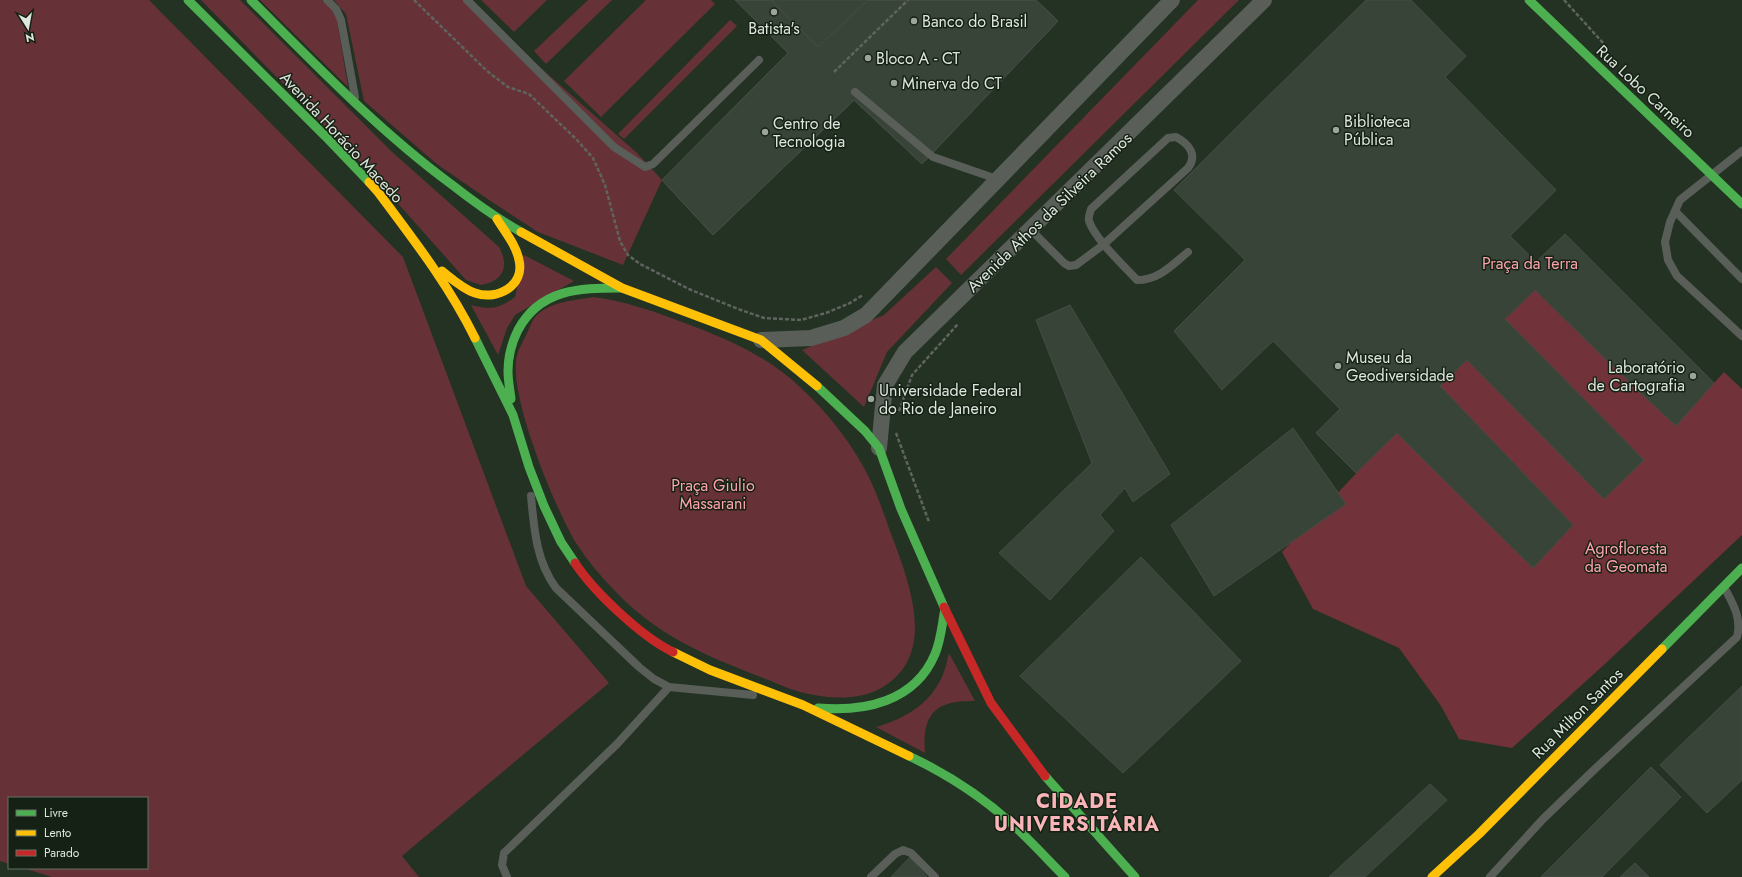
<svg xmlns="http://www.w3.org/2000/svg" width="1742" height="877" font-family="Jost,sans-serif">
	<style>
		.built { fill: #233222; fill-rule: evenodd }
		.green { fill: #663237 }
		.forest { fill: #713239 }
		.building { fill: #384438; stroke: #464c46 }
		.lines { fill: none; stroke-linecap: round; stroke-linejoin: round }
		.path { stroke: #5f645f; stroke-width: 2.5; stroke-dasharray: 4 2; stroke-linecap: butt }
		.lane { stroke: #595e59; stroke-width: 8 }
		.street { stroke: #595e59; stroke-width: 16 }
		.fast { stroke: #4caf50; stroke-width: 9 }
		.slow { stroke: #ffc107; stroke-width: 9 }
		.jam { stroke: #c62828; stroke-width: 9 }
		.poi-dot { fill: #9ca49b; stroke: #152114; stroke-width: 1.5 }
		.labels { text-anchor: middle; stroke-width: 3; stroke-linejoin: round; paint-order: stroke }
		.poi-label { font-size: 16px; fill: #dee6dd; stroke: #152114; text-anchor: start }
		.street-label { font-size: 16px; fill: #dee6dd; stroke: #152114 }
		.park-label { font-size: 16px; fill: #fda4ab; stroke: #152114 }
		.district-label { font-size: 20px; font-weight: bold; letter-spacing: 1px; fill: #fab5b9; stroke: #152114 }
	</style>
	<rect width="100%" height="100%" fill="#212821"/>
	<!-- built -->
	<path class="built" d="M0 0H1742V877H0ZM9 798H147V868H9Z"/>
	<!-- green -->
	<path class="green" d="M0 0H149L403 257 526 586 609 683 402 856 419 877H52L23 868H147V798H9V864L0 861Z
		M201 0H240L391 151 499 247C510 267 503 281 481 285L466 280 370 172Z
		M260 0H322L332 10 337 20 348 87Z
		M334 0H464L637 153 662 180 623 265 538 232 489 200 438 165 364 101 346 14Z
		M481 0H547L514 32Z
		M588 0H612L546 64 534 51Z
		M646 0H711L715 4 601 117 564 81Z
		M1198 0H1239L961 275 946 259Z
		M730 20 737 26 624 139 618 134Z
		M524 255 574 281 515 315 507 328 498 355 471 305C490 310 499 309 515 297Z
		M936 267 952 283 887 352 864 407 802 350 884 315Z
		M593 297C625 301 653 311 682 322 725 338 768 356 801 388 825 410 847 437 863 466 875 487 883 511 891 534 909 581 938 654 883 687 860 701 829 699 804 693 788 689 773 681 758 676 702 654 657 635 615 591 600 576 587 560 576 543 555 508 507 393 517 355 519 348 524 340 527 333 530 327 532 320 536 316 551 301 573 301 593 297Z
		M949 653 975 701C935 700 922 714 925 753L876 727C904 719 929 705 942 677 945 670 947 661 949 653Z"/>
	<!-- forest -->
	<path class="forest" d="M1535 290 1630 383 1676 425 1724 372 1742 389V535L1606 663 1512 748 1459 739 1441 706 1399 648 1313 609 1282 552 1365 464 1397 433 1533 568 1573 525 1440 386 1467 360 1644 460 1505 319Z"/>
	<!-- building -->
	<path class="building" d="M735 0H1036L1058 21 922 164 854 100 713 235 662 180 788 53Z
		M735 0H771L818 47 868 0H1036L1058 21 922 164 854 100 713 235 662 180 788 53Z
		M1366 0H1411L1466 56 1445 77 1556 190 1510 236 1536 262 1565 234 1714 383 1676 426 1630 383 1535 290 1505 319 1644 460 1604 499 1467 360 1440 386 1573 525 1533 568 1397 433 1356 473 1316 433 1340 409 1273 341 1222 390 1174 331 1245 260 1174 190 1251 113Z
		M1070 305 1170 474 1133 502 1125 488 1100 515 1114 531 1050 600 999 553 1092 463 1036 320Z
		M1293 428 1346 504 1214 596 1171 525Z
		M1141 557 1241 661 1123 773 1020 676Z
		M1742 686V780L1707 813 1660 765Z
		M1651 767 1681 797 1602 877H1541Z
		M1430 784 1447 800 1365 877H1329Z
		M910 857 927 877H891Z
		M1635 863 1649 877H1620Z"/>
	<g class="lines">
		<!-- path -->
		<path class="path" d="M414 0 487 71 508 87 529 94 577 140 593 158 605 185 620 241 628 255 640 264 689 289 738 309 764 318 801 320 826 313 850 303 863 295
			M1564 0 1604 44
			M834 72 908 0
			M899 411 912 375 958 324
			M896 433 929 522"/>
		<!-- lane -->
		<path class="lane" d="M327 0 336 9 341 20 355 97
			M467 0 614 147 645 167 653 164 759 60
			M855 92 933 157 997 179
			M1742 151 1680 200 1670 222 1665 242 1668 260 1677 276 1742 336
			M1675 211 1742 279
			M1031 230 1064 263 1069 266 1076 265 1103 245 1188 168C1198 155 1189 144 1176 137L1168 138 1091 209C1090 213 1088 217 1089 221 1095 239 1124 266 1137 280 1159 280 1172 265 1188 252
			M531 496C534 528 536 561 556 588L639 667 654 679 669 687 753 695
			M507 877 502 865 504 853 617 744 669 687
			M871 877 895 854 903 850 911 853 935 877
			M1490 877 1543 819 1597 767 1737 637C1742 618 1733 604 1724 587"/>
		<!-- street -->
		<path class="street" d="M761 340 811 338 844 328 866 315 1172 0
			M879 448 885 385 905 352 1264 0"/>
		<!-- fast -->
		<path class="fast" d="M188 0 325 136 369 182
			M251 0C315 64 378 130 451 184 474 202 496 218 521 232
			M1529 0 1742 204
			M475 338 513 415 529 467 544 506 561 542 575 563
			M817 386 865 431 879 448 901 509 944 607
			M511 399C510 390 508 381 508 371 508 358 512 342 518 330 540 289 579 288 620 288
			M1662 649 1742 568
			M818 708C864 712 915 702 935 654 941 640 942 624 945 609
			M909 756C945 773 981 796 1011 823 1030 840 1047 859 1065 877
			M1045 776 1135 877"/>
		<!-- slow -->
		<path class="slow" d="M369 182 378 192C413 239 449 285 475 338
			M521 232 622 288 761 340 817 386
			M442 271C452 279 463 289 475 293 498 301 525 285 519 260 516 245 505 232 497 219
			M673 652 710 670 803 705 909 756
			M1432 877 1479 834 1662 649"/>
		<!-- jam -->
		<path class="jam" d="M575 563C594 592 642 637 673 652
			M944 607 991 703 1045 776"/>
	</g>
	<!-- markers -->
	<g class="poi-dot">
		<circle cx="774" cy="12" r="4"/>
		<circle cx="914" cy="21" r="4"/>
		<circle cx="868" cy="58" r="4"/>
		<circle cx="894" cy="83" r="4"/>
		<circle cx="1336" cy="130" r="4"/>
		<circle cx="765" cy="132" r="4"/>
		<circle cx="1338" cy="366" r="4"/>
		<circle cx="1693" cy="376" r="4"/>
		<circle cx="871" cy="399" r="4"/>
	</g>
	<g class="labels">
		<!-- poi labels -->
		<g class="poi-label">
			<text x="922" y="27">Banco do Brasil</text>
			<text x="774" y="34" text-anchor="middle">Batista's</text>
			<text x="876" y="64">Bloco A - CT</text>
			<text x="902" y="89">Minerva do CT</text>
			<text x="1344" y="127">Biblioteca<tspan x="1344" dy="18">Pública</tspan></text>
			<text x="773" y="129">Centro de<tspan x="773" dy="18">Tecnologia</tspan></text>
			<text x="1346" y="363">Museu da<tspan x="1346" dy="18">Geodiversidade</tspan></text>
			<text x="1685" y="373" text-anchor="end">Laboratório<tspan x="1685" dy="18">de Cartografia</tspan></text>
			<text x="879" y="396">Universidade Federal<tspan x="879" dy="18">do Rio de Janeiro</tspan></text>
		</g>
		<!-- street labels -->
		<g class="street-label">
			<text transform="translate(1646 91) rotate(43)" y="6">Rua Lobo Carneiro</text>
			<text transform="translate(342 137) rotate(47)" y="6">Avenida Horácio Macedo</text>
			<text transform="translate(1049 212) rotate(-44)" y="6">Avenida Athos da Silveira Ramos</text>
			<text transform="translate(1577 713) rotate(-45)" y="6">Rua Milton Santos</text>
		</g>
		<!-- park labels -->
		<g class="park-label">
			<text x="1530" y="269">Praça da Terra</text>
			<text x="713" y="491">Praça Giulio<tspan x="713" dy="18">Massarani</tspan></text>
			<text x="1626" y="554">Agrofloresta<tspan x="1626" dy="18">da Geomata</tspan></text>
		</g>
		<!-- district labels -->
		<g class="district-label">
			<text x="1077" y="808">CIDADE<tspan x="1077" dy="23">UNIVERSITÁRIA</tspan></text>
		</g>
	</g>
	<!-- legend -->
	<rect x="8" y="797" width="140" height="72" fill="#152114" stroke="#657064"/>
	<rect x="16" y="810" width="20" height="6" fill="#4caf50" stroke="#657064"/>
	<text x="44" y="817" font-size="12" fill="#dee6dd">Livre</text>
	<rect x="16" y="830" width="20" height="6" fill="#ffc107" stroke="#657064"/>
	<text x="44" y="837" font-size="12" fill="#dee6dd">Lento</text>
	<rect x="16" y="850" width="20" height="6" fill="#c62828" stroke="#657064"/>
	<text x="44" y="857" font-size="12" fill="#dee6dd">Parado</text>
	<!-- north arrow -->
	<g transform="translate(28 28) rotate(169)" stroke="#152114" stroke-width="3" paint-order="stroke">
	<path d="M0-3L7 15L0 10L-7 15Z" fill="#dee6dd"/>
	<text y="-6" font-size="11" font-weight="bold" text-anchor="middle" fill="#dee6dd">N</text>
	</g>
</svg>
